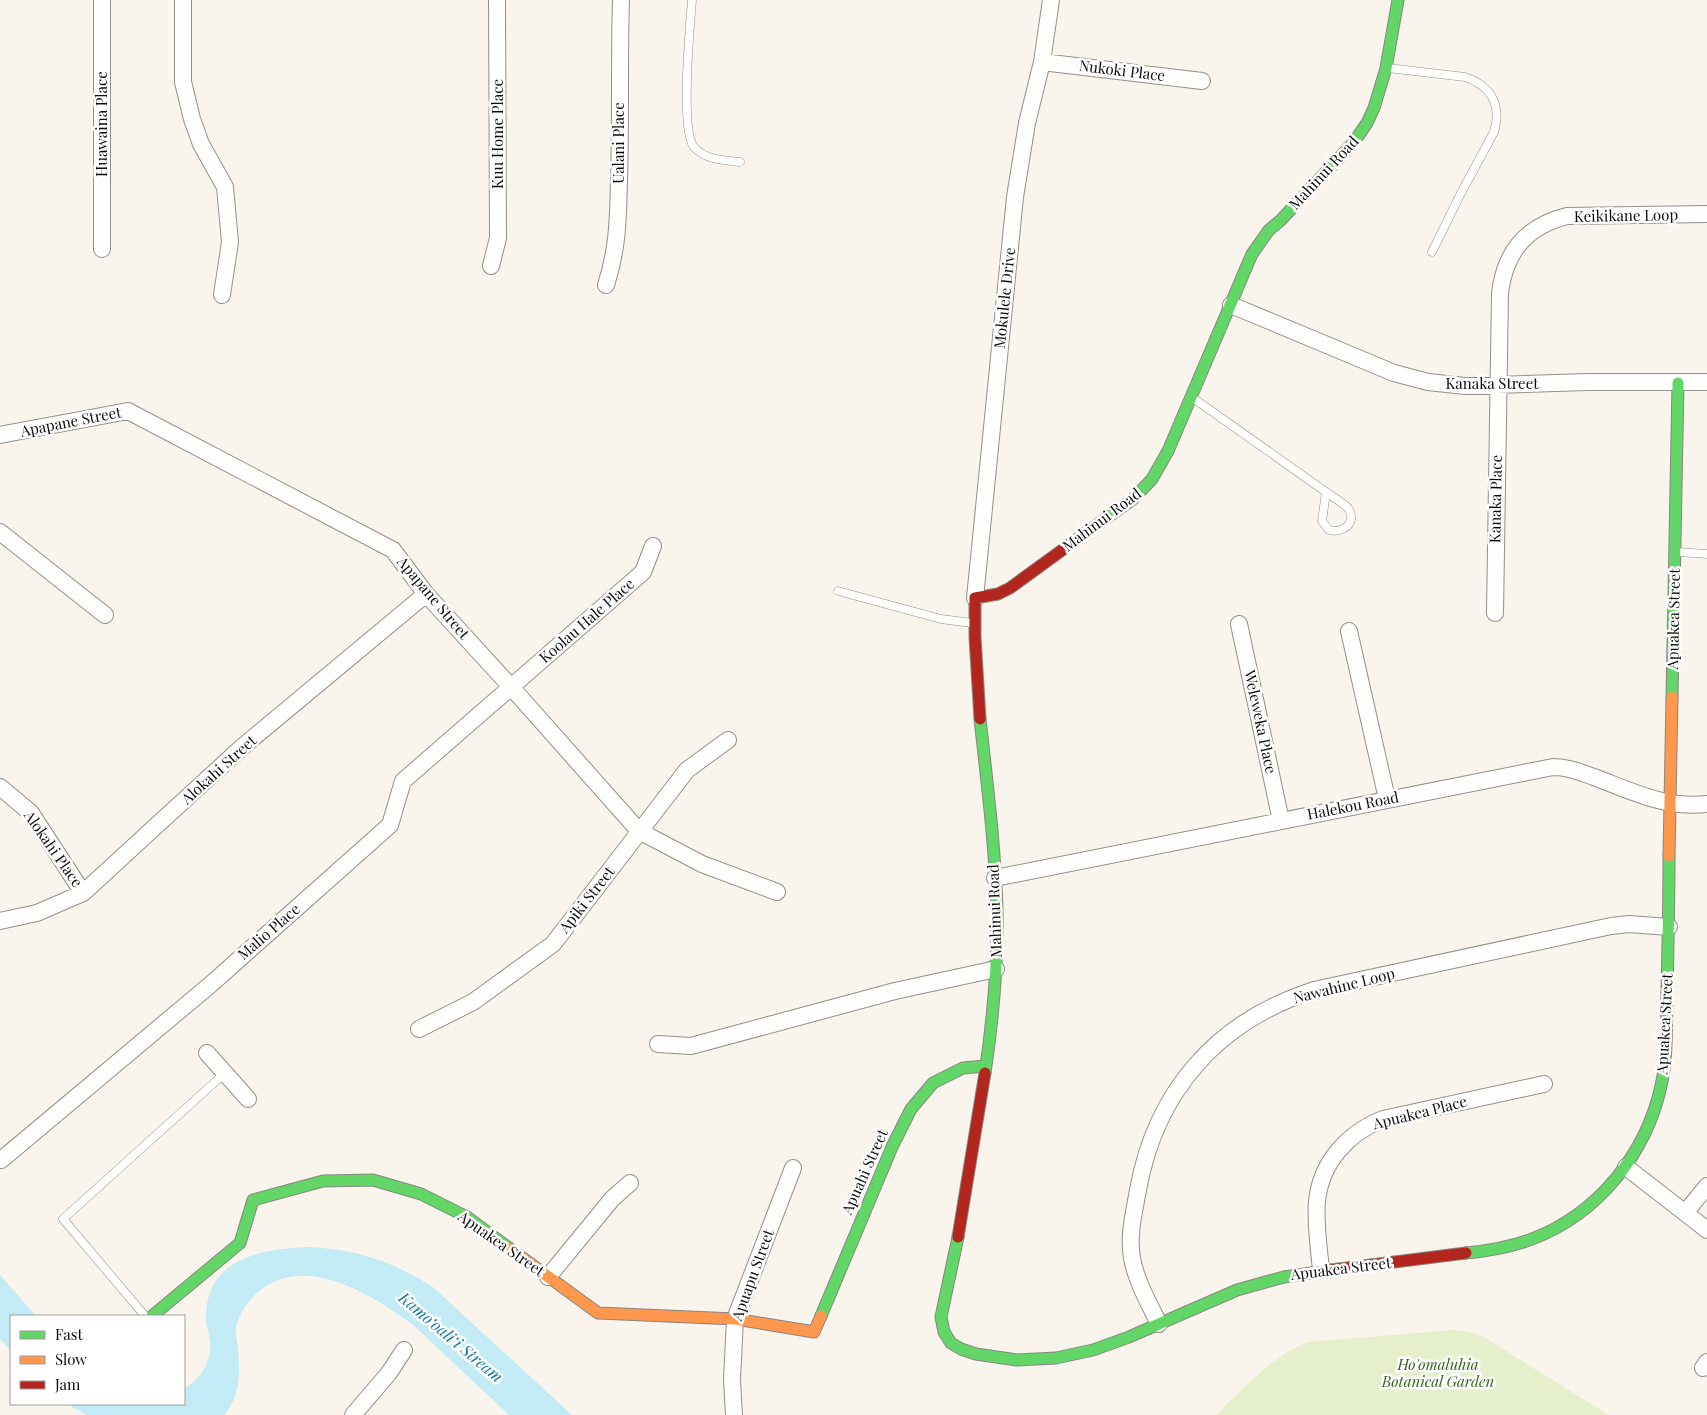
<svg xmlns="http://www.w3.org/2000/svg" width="1707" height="1415" font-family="'Playfair Display',serif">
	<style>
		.green { fill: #e6efcb }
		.water { fill: #c2ebf5 }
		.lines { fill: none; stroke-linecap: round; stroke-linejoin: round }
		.lane-casing { stroke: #92908c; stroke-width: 9 }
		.street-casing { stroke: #92908c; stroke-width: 18 }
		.fast-casing { stroke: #888683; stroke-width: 13 }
		.slow-casing { stroke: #888683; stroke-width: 13 }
		.jam-casing { stroke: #888683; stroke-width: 13 }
		.lane { stroke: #fefefc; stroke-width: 8 }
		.street { stroke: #fefefc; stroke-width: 16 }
		.fast { stroke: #63d668; stroke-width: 11 }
		.slow { stroke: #ff974d; stroke-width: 11 }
		.jam { stroke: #b3261e; stroke-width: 11 }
		.labels { text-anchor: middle; stroke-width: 5; stroke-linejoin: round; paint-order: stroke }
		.street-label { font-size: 15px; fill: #0a0a0a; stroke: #fff }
		.park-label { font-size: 15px; font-style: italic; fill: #346319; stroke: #fff }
		.water-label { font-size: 16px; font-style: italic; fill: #10779f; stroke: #fff }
	</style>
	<rect width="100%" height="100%" fill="#f9f5ed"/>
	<!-- green -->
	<path class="green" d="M1453 1330 1473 1333 1482 1336 1609 1415H1216C1244 1389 1271 1356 1308 1342Z"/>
	<!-- water -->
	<path class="water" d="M309 1247C356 1249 395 1262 434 1288L572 1415H509L412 1324C373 1295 302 1251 257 1293 248 1301 238 1315 236 1328 235 1334 237 1341 238 1347 240 1372 241 1395 224 1415H87L67 1404H184V1389C201 1379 212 1361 210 1341 209 1333 206 1326 206 1318 206 1257 262 1249 309 1247Z
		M0 1275 36 1316H11V1351L0 1339Z"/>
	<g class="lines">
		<defs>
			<path id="lane" d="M692 0C690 26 680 130 694 147 705 160 724 160 740 162
				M1388 68 1465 77C1491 86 1502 105 1494 132L1460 195 1432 252
				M1193 398 1326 492C1333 497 1342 502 1348 508 1358 522 1343 534 1329 530L1322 521 1326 492
				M1678 552 1707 554
				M838 591 941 619 972 623
				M145 1316 63 1219 225 1073"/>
			<path id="street" d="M183 0V82L192 119 201 144 225 187 230 242 222 295
				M1042 62 1202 81
				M102 249V0
				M491 266 498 238 497 0
				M606 285C618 248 618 218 619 180 621 120 619 60 621 0
				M1231 305 1394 373 1428 382 1465 386 1588 382H1707
				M0 435 128 411 393 550 426 594 512 688 639 831 702 864 777 892
				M0 532 105 615
				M975 598 1015 197 1027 123 1042 62 1051 0
				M1495 613 1500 293C1505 251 1527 226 1567 216L1707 214
				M1239 624 1281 821
				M1349 631 1387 799
				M0 787 31 813 83 893
				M995 878 1553 767C1568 767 1580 772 1594 777 1631 791 1667 809 1707 804
				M0 921 37 913 83 893 241 748 426 594
				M419 1029 473 1002 553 944 687 770 728 740
				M658 1044 691 1046 895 991 996 969
				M207 1053 248 1099
				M1 1160 210 985 390 825 403 781 643 572 653 546
				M1626 1167 1707 1230
				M1685 1213 1707 1186
				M1321 1270C1319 1248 1315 1224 1317 1201 1321 1162 1348 1133 1383 1119L1544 1084
				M548 1277 612 1199 630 1183
				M1159 1324C1149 1303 1136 1281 1132 1258 1128 1235 1134 1213 1138 1190 1156 1090 1218 1021 1314 990L1611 926 1629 924 1669 927
				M1703 1368 1707 1362
				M353 1415 389 1373 404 1350
				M734 1415 732 1380 735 1319 793 1168"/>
			<path id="fast" d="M1065 548 1133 499 1152 479 1168 451 1252 254 1269 230 1281 220 1354 142 1367 123 1374 108 1386 68 1398 0
				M1672 697 1678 383
				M980 719C987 782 995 846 997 909 998 964 993 1019 985 1073
				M958 1237 941 1317 944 1332 951 1343 961 1349 976 1354 1017 1360 1056 1358 1093 1350 1129 1337 1237 1290 1284 1277 1331 1270
				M1466 1253C1488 1251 1511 1247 1532 1239 1598 1214 1646 1154 1661 1086 1668 1056 1666 1023 1667 992 1668 947 1669 901 1669 856
				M152 1316 240 1243 253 1200 323 1181 373 1180 421 1194 467 1217 509 1248
				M821 1316 892 1147 911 1109 933 1083 963 1068 985 1066"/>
			<path id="slow" d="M1669 856 1672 697
				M509 1248 598 1313 735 1319 814 1332 821 1316"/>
			<path id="jam" d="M980 719 975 637V598L998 594 1010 588 1065 548
				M958 1237 985 1073
				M1331 1270 1466 1253"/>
		</defs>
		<!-- lane casing -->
		<use href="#lane" class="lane-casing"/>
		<!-- street casing -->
		<use href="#street" class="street-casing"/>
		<!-- fast casing -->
		<use href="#fast" class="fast-casing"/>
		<!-- slow casing -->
		<use href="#slow" class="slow-casing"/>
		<!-- jam casing -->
		<use href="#jam" class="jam-casing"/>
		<!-- lane -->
		<use href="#lane" class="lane"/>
		<!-- street -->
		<use href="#street" class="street"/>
		<!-- fast -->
		<use href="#fast" class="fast"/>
		<!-- slow -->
		<use href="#slow" class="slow"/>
		<!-- jam -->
		<use href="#jam" class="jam"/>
	</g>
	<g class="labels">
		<!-- street labels -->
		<g class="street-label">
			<text transform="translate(1122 71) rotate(7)" y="5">Nukoki Place</text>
			<text transform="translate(102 124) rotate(-90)" y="5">Huawaina Place</text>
			<text transform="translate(498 134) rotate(-90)" y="5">Kuu Home Place</text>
			<text transform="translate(619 143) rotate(-90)" y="5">Ualani Place</text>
			<text transform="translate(1324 173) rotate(-47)" y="5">Mahinui Road</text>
			<text transform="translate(1626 216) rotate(-1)" y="5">Keikikane Loop</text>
			<text transform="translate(1005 298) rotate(-84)" y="5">Mokulele Drive</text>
			<text x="1492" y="389">Kanaka Street</text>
			<text transform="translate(71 422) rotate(-11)" y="5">Apapane Street</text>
			<text transform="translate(1496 499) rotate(-89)" y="5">Kanaka Place</text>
			<text transform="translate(1102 520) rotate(-37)" y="5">Mahinui Road</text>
			<text transform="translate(433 598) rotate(50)" y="5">Apapane Street</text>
			<text transform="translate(1674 619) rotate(-89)" y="5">Apuakea Street</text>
			<text transform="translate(587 621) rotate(-41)" y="5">Koolau Hale Place</text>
			<text transform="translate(1260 722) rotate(78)" y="5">Weleweka Place</text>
			<text transform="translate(219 770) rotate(-42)" y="5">Alokahi Street</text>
			<text transform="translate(1353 806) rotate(-11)" y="5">Halekou Road</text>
			<text transform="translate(53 849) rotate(55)" y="5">Alokahi Place</text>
			<text transform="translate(587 900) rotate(-52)" y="5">Apiki Street</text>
			<text transform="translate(995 911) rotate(-92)" y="5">Mahinui Road</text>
			<text transform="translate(269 932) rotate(-41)" y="5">Malio Place</text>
			<text transform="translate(1344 986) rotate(-14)" y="5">Nawahine Loop</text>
			<text transform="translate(1665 1024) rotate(-87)" y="5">Apuakea Street</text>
			<text transform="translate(1420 1113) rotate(-14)" y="5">Apuakea Place</text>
			<text transform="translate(865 1172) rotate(-66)" y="5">Apuahi Street</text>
			<text transform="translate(501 1244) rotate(35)" y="5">Apuakea Street</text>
			<text transform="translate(1341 1269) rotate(-7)" y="5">Apuakea Street</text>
			<text transform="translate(753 1275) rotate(-70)" y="5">Apuapu Street</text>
		</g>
		<!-- park labels -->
		<g class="park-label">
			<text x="1438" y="1370">Ho'omaluhia<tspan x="1438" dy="17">Botanical Garden</tspan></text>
		</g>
		<!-- water labels -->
		<g class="water-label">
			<text transform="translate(451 1337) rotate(40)" y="6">Kamoʻoaliʻi Stream</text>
		</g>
	</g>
	<!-- legend -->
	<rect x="10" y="1315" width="175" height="90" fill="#ffffff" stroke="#9d9d9d"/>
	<rect x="20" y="1331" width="25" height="8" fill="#63d668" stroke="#9d9d9d"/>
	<text x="55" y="1340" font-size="15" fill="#0a0a0a">Fast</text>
	<rect x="20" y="1356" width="25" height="8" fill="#ff974d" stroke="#9d9d9d"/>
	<text x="55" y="1365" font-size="15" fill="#0a0a0a">Slow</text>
	<rect x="20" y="1381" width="25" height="8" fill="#b3261e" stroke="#9d9d9d"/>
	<text x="55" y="1390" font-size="15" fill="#0a0a0a">Jam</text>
</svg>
